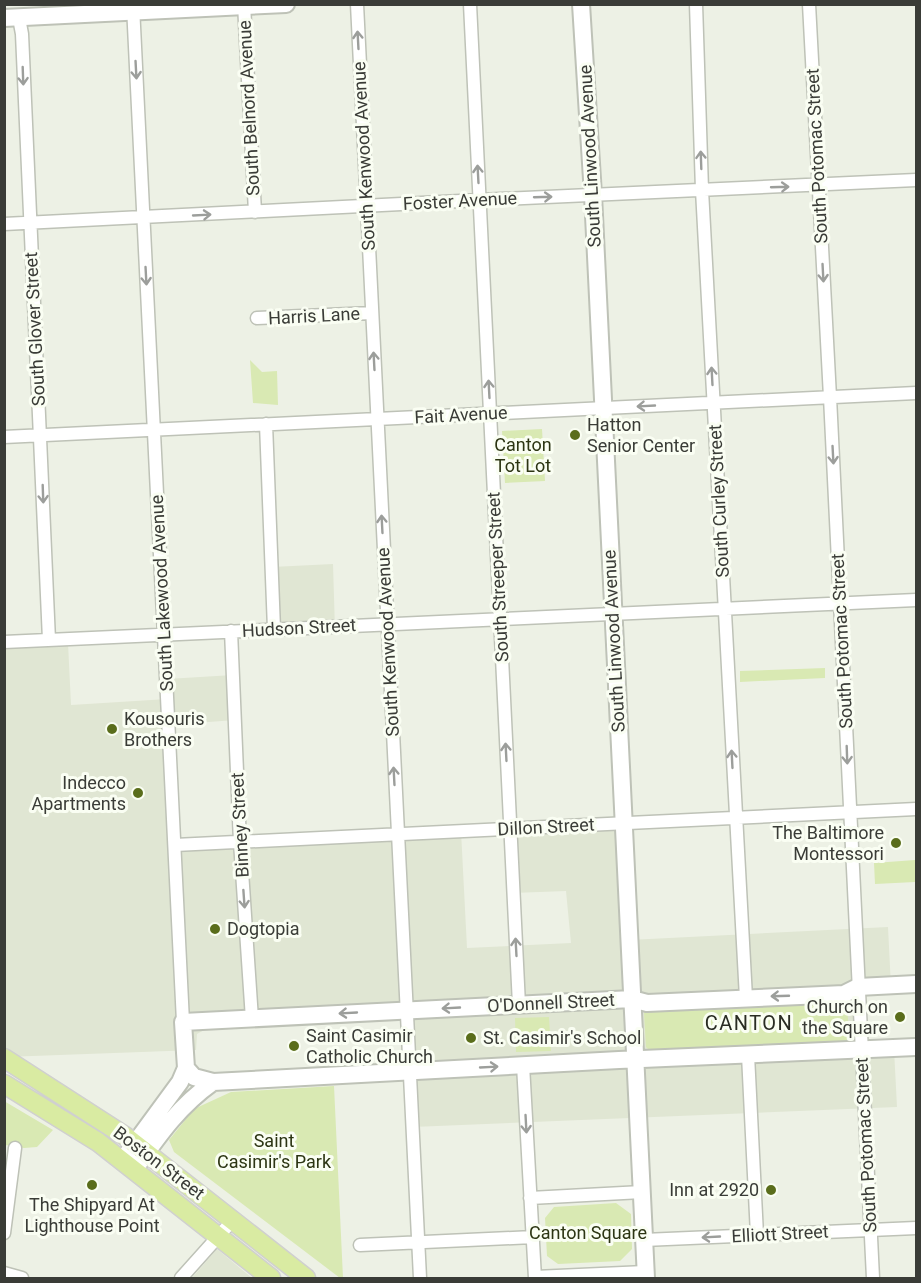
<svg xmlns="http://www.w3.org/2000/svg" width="921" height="1283" font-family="Roboto,sans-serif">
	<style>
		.built { fill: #e0e6d3 }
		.green { fill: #d9e9b3 }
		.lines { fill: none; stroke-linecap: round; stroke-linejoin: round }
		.street-casing { stroke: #bec2b7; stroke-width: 15 }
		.secondary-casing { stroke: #bec2b7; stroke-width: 20 }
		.primary-casing { stroke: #d0d0cf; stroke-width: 21 }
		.street { stroke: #fff; stroke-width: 12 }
		.secondary { stroke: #fff; stroke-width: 16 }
		.primary { stroke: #d9eba2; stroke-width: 18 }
		.oneway { stroke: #9c9e9b }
		.poi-dot { fill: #5a6d1b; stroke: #fafef3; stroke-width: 2 }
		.labels { text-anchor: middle; stroke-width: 6; stroke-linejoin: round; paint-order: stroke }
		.street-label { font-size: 18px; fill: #3a3c37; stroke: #fafef3 }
		.poi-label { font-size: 18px; fill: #3a3c37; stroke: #fafef3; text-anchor: start }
		.park-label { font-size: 18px; fill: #2c3513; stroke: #fafef3 }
		.neighbourhood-label { font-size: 20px; letter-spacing: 1.5px; fill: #292c23; stroke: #fafef3 }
	</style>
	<rect width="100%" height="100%" fill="#edf1e5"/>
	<!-- built -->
	<path class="built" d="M333 564 335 630 275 636 272 567Z
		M68 643 71 705 167 699V679L233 675 235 720 169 725 174 847 461 831 467 948 571 943 566 891 513 893 510 828 623 824 629 940 888 927 891 987 861 989 862 1051 894 1049 897 1107 413 1127 408 1018 206 1029 197 1034 196 1050 5 1057 4 646Z
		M217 1249 252 1278H192Z"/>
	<!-- green -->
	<path class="green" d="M250 360 262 372 277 371 278 405 253 403Z
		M542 429 545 481 505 483 502 431Z
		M825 668V678L740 682V671Z
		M915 860V882L875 884 874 863Z
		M847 999 849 1040 846 1041 650 1051 646 1047 644 1012 649 1006Z
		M549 1017 551 1051 516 1052 515 1018Z
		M334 1086 343 1278H340L174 1152 169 1140 194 1109 231 1092Z
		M4 1101 53 1130 37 1147 24 1148 5 1145Z
		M616 1203 631 1214 632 1249 620 1261 558 1264 547 1256 545 1218 554 1207Z"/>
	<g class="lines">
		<defs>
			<path id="street" d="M244 4 255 212
				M357 4 420 1278
				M470 4 519 1005
				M696 4 702 190 746 998
				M809 4 830 397 873 1278
				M133 6 183 1022
				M19 18 22 34 49 640
				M4 224 480 200 916 180
				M257 318 372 313
				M266 424 274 629
				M4 437 916 393
				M231 631 240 842 252 1019
				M4 642 916 600
				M175 845 916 809
				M748 1055 757 1235
				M523 1065 535 1278
				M530 1198 642 1192
				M4 1233 15 1148
				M644 1240 916 1228
				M360 1245 533 1237
				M4 1273 22 1278
				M535 1277 645 1272
				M181 1278 233 1220"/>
			<path id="secondary" d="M581 4 593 195 646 1278
				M4 18 286 4
				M186 1068 194 1077 213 1082 619 1060 916 1047
				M122 1161 180 1082 186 1068 183 1022 632 999 647 1003 844 994 858 987 916 984
				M134 1170C159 1135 178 1107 213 1082"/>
			<path id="primary" d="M4 1058 125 1136 306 1278
				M4 1084 98 1142 271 1278"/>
		</defs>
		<!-- street casing -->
		<use href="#street" class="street-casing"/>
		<!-- secondary casing -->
		<use href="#secondary" class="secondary-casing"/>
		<!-- primary casing -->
		<use href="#primary" class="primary-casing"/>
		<!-- street -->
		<use href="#street" class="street"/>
		<!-- secondary -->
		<use href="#secondary" class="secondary"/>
		<!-- primary -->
		<use href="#primary" class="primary"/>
	</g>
	<!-- one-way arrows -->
	<defs><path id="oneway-shaft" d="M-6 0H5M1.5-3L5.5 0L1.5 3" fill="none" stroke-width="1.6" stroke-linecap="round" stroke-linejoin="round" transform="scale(1.5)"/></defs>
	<g class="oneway">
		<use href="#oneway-shaft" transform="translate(358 40) rotate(-93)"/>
		<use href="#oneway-shaft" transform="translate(136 70) rotate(87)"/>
		<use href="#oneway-shaft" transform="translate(23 76) rotate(88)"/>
		<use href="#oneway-shaft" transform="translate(701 160) rotate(-92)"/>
		<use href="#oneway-shaft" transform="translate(478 174) rotate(-93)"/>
		<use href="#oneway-shaft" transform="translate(780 187) rotate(-2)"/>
		<use href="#oneway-shaft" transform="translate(543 197) rotate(-2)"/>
		<use href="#oneway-shaft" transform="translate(202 215) rotate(-3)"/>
		<use href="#oneway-shaft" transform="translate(823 273) rotate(87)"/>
		<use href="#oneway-shaft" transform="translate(146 276) rotate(87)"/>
		<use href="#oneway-shaft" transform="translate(374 361) rotate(-93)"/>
		<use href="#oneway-shaft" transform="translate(712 376) rotate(-93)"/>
		<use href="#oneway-shaft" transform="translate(489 389) rotate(-93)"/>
		<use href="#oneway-shaft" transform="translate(646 406) rotate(177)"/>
		<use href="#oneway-shaft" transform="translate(833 455) rotate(87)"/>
		<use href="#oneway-shaft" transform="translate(43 494) rotate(88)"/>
		<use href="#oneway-shaft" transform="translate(382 524) rotate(-93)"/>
		<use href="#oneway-shaft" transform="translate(506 752) rotate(-93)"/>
		<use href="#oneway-shaft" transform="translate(847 755) rotate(88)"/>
		<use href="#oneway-shaft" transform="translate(732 759) rotate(-93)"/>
		<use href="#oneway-shaft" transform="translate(394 776) rotate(-93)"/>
		<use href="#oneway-shaft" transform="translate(244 899) rotate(86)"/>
		<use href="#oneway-shaft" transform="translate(516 947) rotate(-93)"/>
		<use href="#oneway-shaft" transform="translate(780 996) rotate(178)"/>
		<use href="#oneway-shaft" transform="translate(451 1008) rotate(177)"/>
		<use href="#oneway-shaft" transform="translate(348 1013) rotate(177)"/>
		<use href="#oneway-shaft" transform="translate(489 1067) rotate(-3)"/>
		<use href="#oneway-shaft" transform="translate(526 1124) rotate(87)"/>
		<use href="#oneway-shaft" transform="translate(711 1237) rotate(177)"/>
	</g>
	<!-- markers -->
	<g class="poi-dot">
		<circle cx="575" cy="435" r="6"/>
		<circle cx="112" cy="729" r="6"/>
		<circle cx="138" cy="793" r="6"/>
		<circle cx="896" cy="843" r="6"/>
		<circle cx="215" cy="929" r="6"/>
		<circle cx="900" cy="1017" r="6"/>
		<circle cx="471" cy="1038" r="6"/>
		<circle cx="294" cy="1046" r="6"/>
		<circle cx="92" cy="1185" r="6"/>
		<circle cx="771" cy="1190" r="6"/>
	</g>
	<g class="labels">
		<!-- street labels -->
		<g class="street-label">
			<text transform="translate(249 108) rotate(-93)" y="6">South Belnord Avenue</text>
			<text transform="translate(364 156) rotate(-93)" y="6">South Kenwood Avenue</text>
			<text transform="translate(590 156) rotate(-93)" y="6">South Linwood Avenue</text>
			<text transform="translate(817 156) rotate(-93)" y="6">South Potomac Street</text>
			<text transform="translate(460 201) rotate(-3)" y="6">Foster Avenue</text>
			<text transform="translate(314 316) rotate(-3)" y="6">Harris Lane</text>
			<text transform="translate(35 329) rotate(-93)" y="6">South Glover Street</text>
			<text transform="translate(461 415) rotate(-3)" y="6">Fait Avenue</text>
			<text transform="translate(719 501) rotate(-93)" y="6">South Curley Street</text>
			<text transform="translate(498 577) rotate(-93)" y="6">South Streeper Street</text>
			<text transform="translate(162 593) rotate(-93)" y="6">South Lakewood Avenue</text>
			<text transform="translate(299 628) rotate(-3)" y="6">Hudson Street</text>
			<text transform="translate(614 641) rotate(-93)" y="6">South Linwood Avenue</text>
			<text transform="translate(842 641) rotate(-93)" y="6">South Potomac Street</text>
			<text transform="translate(388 642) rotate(-93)" y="6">South Kenwood Avenue</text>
			<text transform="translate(240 825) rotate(-93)" y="6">Binney Street</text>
			<text transform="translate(546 827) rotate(-3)" y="6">Dillon Street</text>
			<text transform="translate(551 1003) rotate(-3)" y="6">O'Donnell Street</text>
			<text transform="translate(866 1145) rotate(-93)" y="6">South Potomac Street</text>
			<text transform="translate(159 1163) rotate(37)" y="6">Boston Street</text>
			<text transform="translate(780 1234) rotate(-3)" y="6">Elliott Street</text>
		</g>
		<!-- poi labels -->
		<g class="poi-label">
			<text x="587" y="431">Hatton<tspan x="587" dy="21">Senior Center</tspan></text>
			<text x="124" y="725">Kousouris<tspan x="124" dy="21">Brothers</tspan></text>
			<text x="126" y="789" text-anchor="end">Indecco<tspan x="126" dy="21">Apartments</tspan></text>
			<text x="884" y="839" text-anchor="end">The Baltimore<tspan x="884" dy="21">Montessori</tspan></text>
			<text x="227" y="935">Dogtopia</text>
			<text x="888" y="1013" text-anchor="end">Church on<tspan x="888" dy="21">the Square</tspan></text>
			<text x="306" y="1042">Saint Casimir<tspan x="306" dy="21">Catholic Church</tspan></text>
			<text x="483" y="1044">St. Casimir's School</text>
			<text x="759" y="1196" text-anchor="end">Inn at 2920</text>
			<text x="92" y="1211" text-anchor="middle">The Shipyard At<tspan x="92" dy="21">Lighthouse Point</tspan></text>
		</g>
		<!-- park labels -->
		<g class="park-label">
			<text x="523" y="451">Canton<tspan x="523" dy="21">Tot Lot</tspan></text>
			<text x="274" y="1147">Saint<tspan x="274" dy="21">Casimir's Park</tspan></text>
			<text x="588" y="1239">Canton Square</text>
		</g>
		<!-- neighbourhood labels -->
		<g class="neighbourhood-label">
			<text x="749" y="1030">CANTON</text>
		</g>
	</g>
	<!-- border -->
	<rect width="921" height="1283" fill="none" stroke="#3a3c37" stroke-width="12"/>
</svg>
